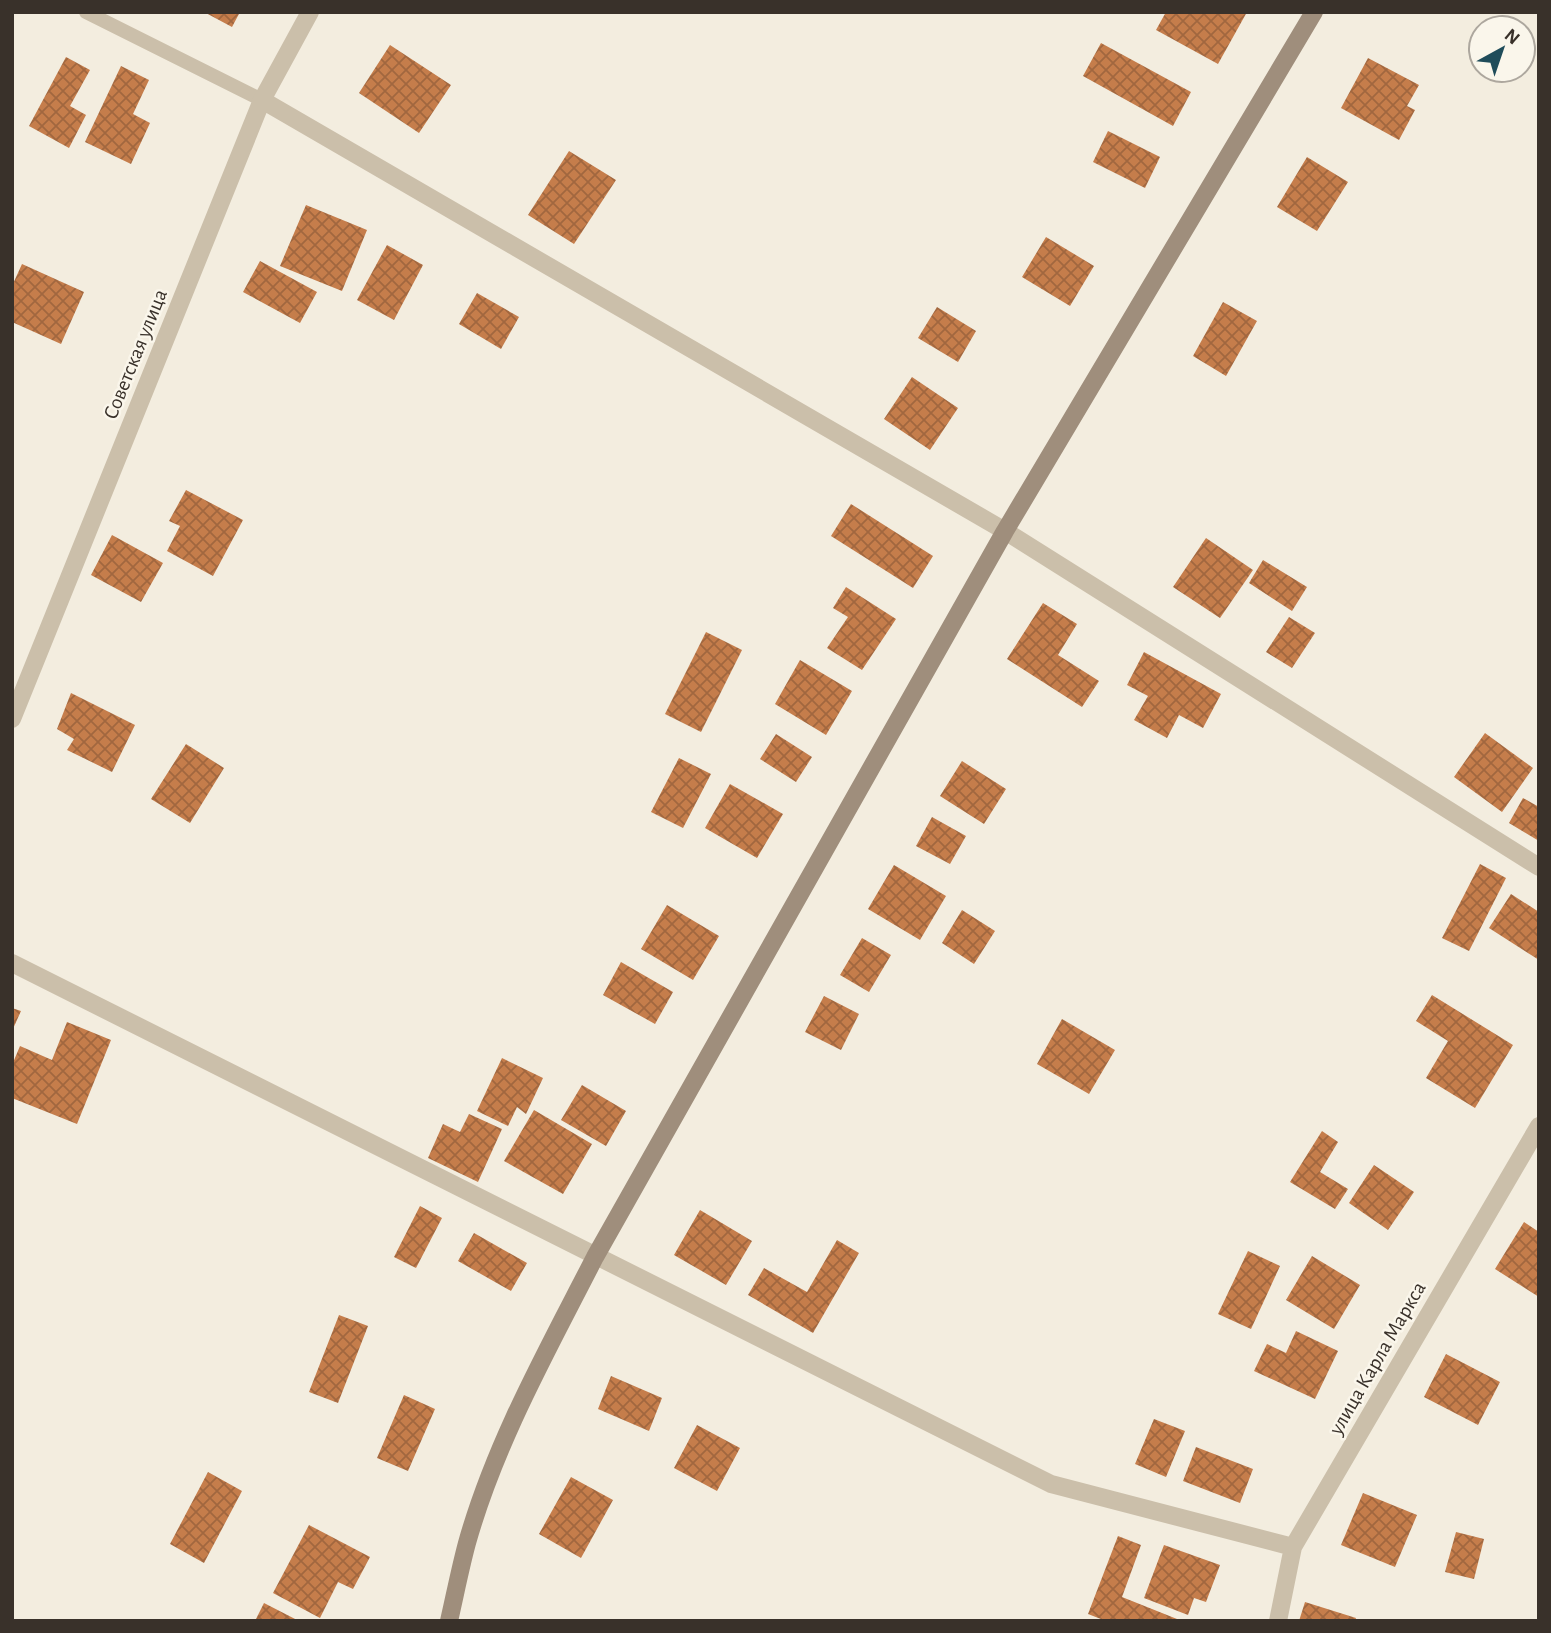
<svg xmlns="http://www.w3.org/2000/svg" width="1551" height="1633" font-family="'Alegreya Sans',sans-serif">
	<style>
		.building { fill: url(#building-cross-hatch) }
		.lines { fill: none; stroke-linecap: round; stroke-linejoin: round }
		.lane { stroke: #cbbfaa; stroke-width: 14 }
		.street { stroke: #cbbfaa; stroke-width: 18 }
		.secondary { stroke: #9f8e7c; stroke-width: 18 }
		.labels { text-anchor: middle; stroke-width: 5; stroke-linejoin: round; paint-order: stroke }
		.street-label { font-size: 21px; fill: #39312a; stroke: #faf6eb }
	</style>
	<defs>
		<pattern id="building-cross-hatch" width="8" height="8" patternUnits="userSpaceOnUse" patternTransform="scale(1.75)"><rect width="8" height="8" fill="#c57d4b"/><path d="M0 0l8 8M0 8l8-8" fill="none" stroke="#a1673f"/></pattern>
	</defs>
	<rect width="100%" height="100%" fill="#f3eddf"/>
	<!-- building -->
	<path class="building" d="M204 12H240L232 27Z
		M1166 12H1247L1218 64 1156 30Z
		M1101 43 1191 92 1173 126 1083 76Z
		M390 45 451 85 419 133 359 93Z
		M66 57 90 70 70 106 86 115 69 148 29 126Z
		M1368 58 1419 85 1407 106 1415 110 1399 140 1341 108Z
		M121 66 149 80 133 114 150 123 131 164 85 142Z
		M1108 131 1160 157 1145 188 1093 162Z
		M569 151 616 180 574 244 528 215Z
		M1307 157 1348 182 1317 231 1277 207Z
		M306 205 367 230 342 291 280 266Z
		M1046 237 1094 266 1070 306 1022 277Z
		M387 245 423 265 394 320 357 300Z
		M260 261 317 292 300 323 243 292Z
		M22 264 84 292 61 344 12 322V286Z
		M477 293 519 317 501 349 459 324Z
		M1223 302 1257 321 1226 376 1193 356Z
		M937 307 976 331 958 362 918 338Z
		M912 377 958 408 930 450 884 419Z
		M186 490 243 520 213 576 167 551 180 526 169 521Z
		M851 504 933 556 913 588 831 536Z
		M112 535 163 563 141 602 91 575Z
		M1206 538 1253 570 1220 618 1173 587Z
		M1263 560 1307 587 1292 611 1249 583Z
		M846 587 896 619 862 670 827 648 848 617 833 608Z
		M1043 603 1077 624 1058 655 1099 681 1082 707 1007 659Z
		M1289 617 1315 633 1292 668 1266 652Z
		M706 632 742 650 701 732 665 714Z
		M1144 652 1221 694 1203 728 1179 715 1167 738 1134 720 1148 696 1127 685Z
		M800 660 852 691 826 735 775 704Z
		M71 693 135 725 112 772 67 750 74 739 57 729Z
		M1485 733 1533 768 1502 812 1454 777Z
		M776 734 812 757 796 782 760 759Z
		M186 744 224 768 190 823 151 799Z
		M679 758 711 774 683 828 651 812Z
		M962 761 1006 789 984 824 940 796Z
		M730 784 783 814 757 858 705 828Z
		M1523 798 1539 807V841L1509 823Z
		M932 817 966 836 950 864 916 846Z
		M1480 864 1506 878 1469 951 1442 938Z
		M894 865 946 896 920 940 868 909Z
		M1511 894 1539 912V960L1489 928Z
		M667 905 719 936 693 980 641 949Z
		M962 910 995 931 974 964 942 943Z
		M862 938 891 955 869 992 840 975Z
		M621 962 673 992 655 1024 603 995Z
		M1432 995 1513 1045 1475 1108 1426 1078 1448 1041 1416 1021Z
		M824 996 859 1014 841 1050 805 1032Z
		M12 1008 21 1011 12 1031Z
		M1062 1019 1115 1050 1089 1094 1037 1064Z
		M67 1022 111 1040 77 1124 12 1098V1065L20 1046 52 1060Z
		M502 1058 543 1078 526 1114 517 1107 508 1126 477 1111Z
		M582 1085 626 1111 606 1146 561 1120Z
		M534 1110 592 1144 563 1194 504 1161Z
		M469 1114 502 1129 478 1182 428 1158 443 1124 460 1132Z
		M1322 1131 1338 1142 1320 1172 1348 1189 1335 1209 1290 1182Z
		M1374 1165 1414 1192 1388 1230 1349 1203Z
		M420 1206 442 1218 416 1268 394 1257Z
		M700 1210 752 1241 726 1285 674 1255Z
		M1524 1222 1539 1232V1297L1495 1269Z
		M474 1233 527 1263 511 1291 458 1261Z
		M837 1240 859 1253 813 1333 748 1295 764 1268 807 1292Z
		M1248 1251 1280 1266 1251 1329 1218 1314Z
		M1312 1256 1360 1285 1334 1329 1286 1300Z
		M339 1315 368 1326 338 1403 309 1392Z
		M1296 1331 1338 1351 1315 1399 1254 1371 1267 1344 1286 1353Z
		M1446 1354 1500 1382 1478 1425 1424 1397Z
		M611 1376 662 1398 649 1431 598 1409Z
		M404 1395 435 1409 408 1471 377 1458Z
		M1154 1419 1185 1431 1166 1477 1135 1464Z
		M697 1425 740 1448 717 1491 674 1468Z
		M1196 1447 1253 1469 1240 1503 1183 1481Z
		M208 1472 242 1491 204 1563 170 1544Z
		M571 1477 613 1500 581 1558 539 1534Z
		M1363 1493 1417 1515 1395 1567 1341 1545Z
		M309 1525 370 1557 353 1589 338 1582 320 1618 273 1593Z
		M1456 1532 1484 1539 1474 1579 1445 1572Z
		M1118 1536 1141 1545 1122 1597 1182 1621H1106L1088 1614Z
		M1164 1545 1220 1565 1206 1602 1194 1598 1188 1615 1144 1598Z
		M1305 1602 1356 1618 1355 1621H1299Z
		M264 1603 299 1621H255Z"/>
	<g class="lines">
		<!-- lane -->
		<path class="lane" d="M86 12 262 100"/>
		<!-- street -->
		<path class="street" d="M262 100 1005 531 1539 867
			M12 719 262 100 310 12
			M12 963 1051 1484 1293 1547
			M1278 1621 1293 1547 1539 1126"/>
		<!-- secondary -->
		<path class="secondary" d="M449 1621C455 1595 460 1569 467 1543 495 1443 548 1349 595 1257L1005 531 1314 12"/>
	</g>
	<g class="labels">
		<!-- street labels -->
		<g class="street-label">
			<text transform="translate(135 354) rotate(-68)" y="7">Советская улица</text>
			<text transform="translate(1377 1358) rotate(-60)" y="7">улица Карла Маркса</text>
		</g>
	</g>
	<!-- border -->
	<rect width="1551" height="1633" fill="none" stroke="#39312a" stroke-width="28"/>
	<!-- north arrow -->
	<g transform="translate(1502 49) rotate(40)"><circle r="33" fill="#faf6eb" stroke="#ada79e" stroke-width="2"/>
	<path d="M0-5L12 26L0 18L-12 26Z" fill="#1f4c5a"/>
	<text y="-10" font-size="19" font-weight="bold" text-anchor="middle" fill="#39312a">N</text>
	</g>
</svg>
